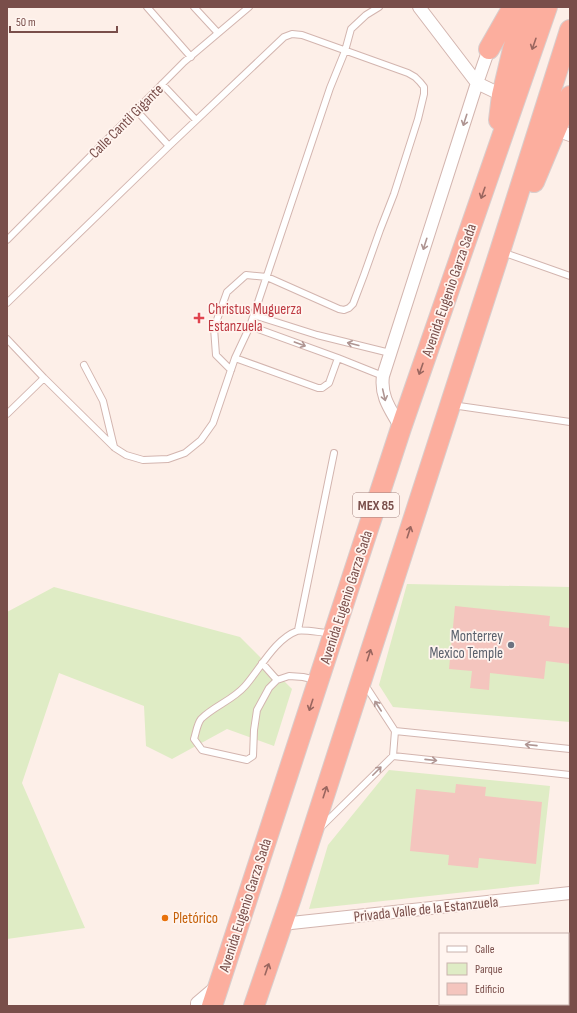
<svg xmlns="http://www.w3.org/2000/svg" width="577" height="1013" font-family="'Sofia Sans Condensed',sans-serif">
	<style>
		.green { fill: #dfecc5 }
		.building { fill: #f4c5be }
		.lines { fill: none; stroke-linecap: round; stroke-linejoin: round }
		.service-casing { stroke: #d3b5af; stroke-width: 8 }
		.minor-casing { stroke: #d3b5af; stroke-width: 14 }
		.trunk-casing { stroke: #d9cdcc; stroke-width: 22 }
		.service { stroke: #fff; stroke-width: 6 }
		.minor { stroke: #fff; stroke-width: 12 }
		.trunk { stroke: #fcae9e; stroke-width: 20 }
		.oneway { stroke: #9a665f }
		.oneway2 { stroke: #af9592 }
		.health-dot { fill: #e0444e; stroke: #fff4ef; stroke-width: 1.5 }
		.worship-dot { fill: #6b7280; stroke: #fff4ef; stroke-width: 1.5 }
		.food-dot { fill: #e8710a; stroke: #fff4ef; stroke-width: 1.5 }
		.labels { text-anchor: middle; stroke-width: 3.5; stroke-linejoin: round; paint-order: stroke }
		.shield { fill: #fff4ef; stroke: #a1807c; stroke-width: 1 }
		.shield-label { font-size: 14px; font-weight: bold; fill: #794e4a }
		.street-label { font-size: 15px; fill: #794e4a; stroke: #fff4ef }
		.health-label { font-size: 15px; fill: #be3a42; stroke: #fff4ef; text-anchor: start }
		.worship-label { font-size: 15px; fill: #5b616d; stroke: #fff4ef; text-anchor: end }
		.food-label { font-size: 15px; fill: #c56008; stroke: #fff4ef; text-anchor: start }
	</style>
	<rect width="100%" height="100%" fill="#fdefe8"/>
	<!-- green -->
	<path class="green" d="M407 584 570 587V722L393 707 379 685Z
		M54 587 240 637 292 689 274 746 227 729 172 759 146 746 144 706 59 673 22 783 85 928 7 939V612Z
		M389 770 550 786 539 884 309 909 328 845Z"/>
	<!-- building -->
	<path class="building" d="M455 606 550 616 549 626 570 628V664L546 661 544 679 490 673 489 690 470 688 472 671 449 669Z
		M456 784 486 787 485 796 542 802 536 864 479 858 478 868 448 865 449 855 410 851 416 789 455 793Z"/>
	<g class="lines">
		<defs>
			<path id="service" d="M147 7 191 57
				M194 7 218 33
				M162 84 196 120
				M136 110 169 146
				M7 240 184 62 249 7
				M502 252 570 276
				M7 303 169 146 284 37 292 34 302 35 408 73 415 77 420 82 424 87V94L418 119 394 194 380 230 364 275 353 304 349 308 344 310 339 309 267 277 246 275 227 292 214 328 216 355 231 370
				M254 315 317 335 390 353
				M250 326 338 358 383 376
				M7 339 44 378 115 448 126 455 143 460 168 459 185 453 201 440 213 423 235 358 250 326 330 88 345 51 351 29 366 15 379 7
				M235 358 318 388H322L329 383 338 358
				M84 365 103 401 114 447
				M452 405 570 422
				M7 414 44 378
				M298 630 334 453
				M262 663 277 680
				M316 680 303 677 289 676 277 680 269 688 257 710 254 730 253 756 247 760 202 750 194 739C196 733 197 724 201 719 214 706 233 700 245 686 260 669 275 639 297 631 302 629 323 633 330 633
				M395 731 570 749
				M393 756 570 775
				M321 827 393 756 395 731 365 685"/>
			<path id="minor" d="M419 7 477 83 502 95
				M556 130 570 135
				M401 428C391 410 380 397 383 376L477 83 491 43
				M282 924 570 893
				M197 1006V1003L217 986"/>
			<path id="trunk" d="M489 49 513 7
				M499 120 502 95 513 49 527 7
				M534 182 570 96
				M212 1006 401 428 547 7
				M254 1006 291 898 500 251 570 30"/>
		</defs>
		<!-- service casing -->
		<use href="#service" class="service-casing"/>
		<!-- minor casing -->
		<use href="#minor" class="minor-casing"/>
		<!-- trunk casing -->
		<use href="#trunk" class="trunk-casing"/>
		<!-- service -->
		<use href="#service" class="service"/>
		<!-- minor -->
		<use href="#minor" class="minor"/>
		<!-- trunk -->
		<use href="#trunk" class="trunk"/>
	</g>
	<!-- one-way arrows -->
	<defs><path id="oneway-shaft" d="M-6 0H5M1.5-3L5.5 0L1.5 3" fill="none" stroke-width="1.6" stroke-linecap="round" stroke-linejoin="round"/></defs>
	<g class="oneway">
		<use href="#oneway-shaft" transform="translate(534 44) rotate(109)"/>
		<use href="#oneway-shaft" transform="translate(483 193) rotate(109)"/>
		<use href="#oneway-shaft" transform="translate(421 369) rotate(109)"/>
		<use href="#oneway-shaft" transform="translate(409 532) rotate(-72)"/>
		<use href="#oneway-shaft" transform="translate(369 655) rotate(-72)"/>
		<use href="#oneway-shaft" transform="translate(311 705) rotate(108)"/>
		<use href="#oneway-shaft" transform="translate(325 792) rotate(-72)"/>
		<use href="#oneway-shaft" transform="translate(267 969) rotate(-71)"/>
	</g>
	<g class="oneway2">
		<use href="#oneway-shaft" transform="translate(465 120) rotate(108)"/>
		<use href="#oneway-shaft" transform="translate(425 244) rotate(108)"/>
		<use href="#oneway-shaft" transform="translate(300 344) rotate(20)"/>
		<use href="#oneway-shaft" transform="translate(353 344) rotate(-166)"/>
		<use href="#oneway-shaft" transform="translate(384 395) rotate(77)"/>
		<use href="#oneway-shaft" transform="translate(378 706) rotate(-123)"/>
		<use href="#oneway-shaft" transform="translate(531 745) rotate(-174)"/>
		<use href="#oneway-shaft" transform="translate(431 760) rotate(6)"/>
		<use href="#oneway-shaft" transform="translate(377 771) rotate(-45)"/>
	</g>
	<!-- markers -->
	<path class="health-dot" d="M197 312h4v4h4v4h-4v4h-4v-4h-4v-4h4z"/>
	<circle class="worship-dot" cx="511" cy="645" r="4"/>
	<circle class="food-dot" cx="165" cy="918" r="4"/>
	<g class="labels">
		<!-- shield labels -->
		<rect class="shield" x="353" y="493" width="46" height="24" rx="3"/>
		<g class="shield-label">
			<text x="376" y="510">MEX 85</text>
		</g>
		<!-- street labels -->
		<g class="street-label">
			<text transform="translate(126 121) rotate(-45)" y="5">Calle Cantil Gigante</text>
			<text transform="translate(449 290) rotate(-71)" y="5">Avenida Eugenio Garza Sada</text>
			<text transform="translate(346 597) rotate(-72)" y="5">Avenida Eugenio Garza Sada</text>
			<text transform="translate(245 905) rotate(-72)" y="5">Avenida Eugenio Garza Sada</text>
			<text transform="translate(426 909) rotate(-6)" y="5">Privada Valle de la Estanzuela</text>
		</g>
		<!-- health labels -->
		<g class="health-label">
			<text x="208" y="314">Christus Muguerza<tspan x="208" dy="17">Estanzuela</tspan></text>
		</g>
		<!-- worship labels -->
		<g class="worship-label">
			<text x="503" y="641">Monterrey<tspan x="503" dy="17">Mexico Temple</tspan></text>
		</g>
		<!-- food labels -->
		<g class="food-label">
			<text x="173" y="923">Pletórico</text>
		</g>
	</g>
	<!-- border -->
	<rect width="577" height="1013" fill="none" stroke="#794e4a" stroke-width="16"/>
	<!-- legend -->
	<rect x="439" y="933" width="130" height="72" fill="#fff4ef" stroke="#c9b2ad"/>
	<rect x="447" y="946" width="20" height="6" fill="#ffffff" stroke="#c9b2ad"/>
	<text x="475" y="953" font-size="12" fill="#794e4a">Calle</text>
	<rect x="447" y="963" width="20" height="12" fill="#dfecc5" stroke="#c9b2ad"/>
	<text x="475" y="973" font-size="12" fill="#794e4a">Parque</text>
	<rect x="447" y="983" width="20" height="12" fill="#f4c5be" stroke="#c9b2ad"/>
	<text x="475" y="993" font-size="12" fill="#794e4a">Edificio</text>
	<!-- scale -->
	<path d="M10 26v6h107v-6" fill="none" stroke="#794e4a" stroke-width="2"/>
	<text x="16" y="26" font-size="12" fill="#794e4a" stroke="#fff4ef" stroke-width="3" paint-order="stroke">50 m</text>
</svg>
